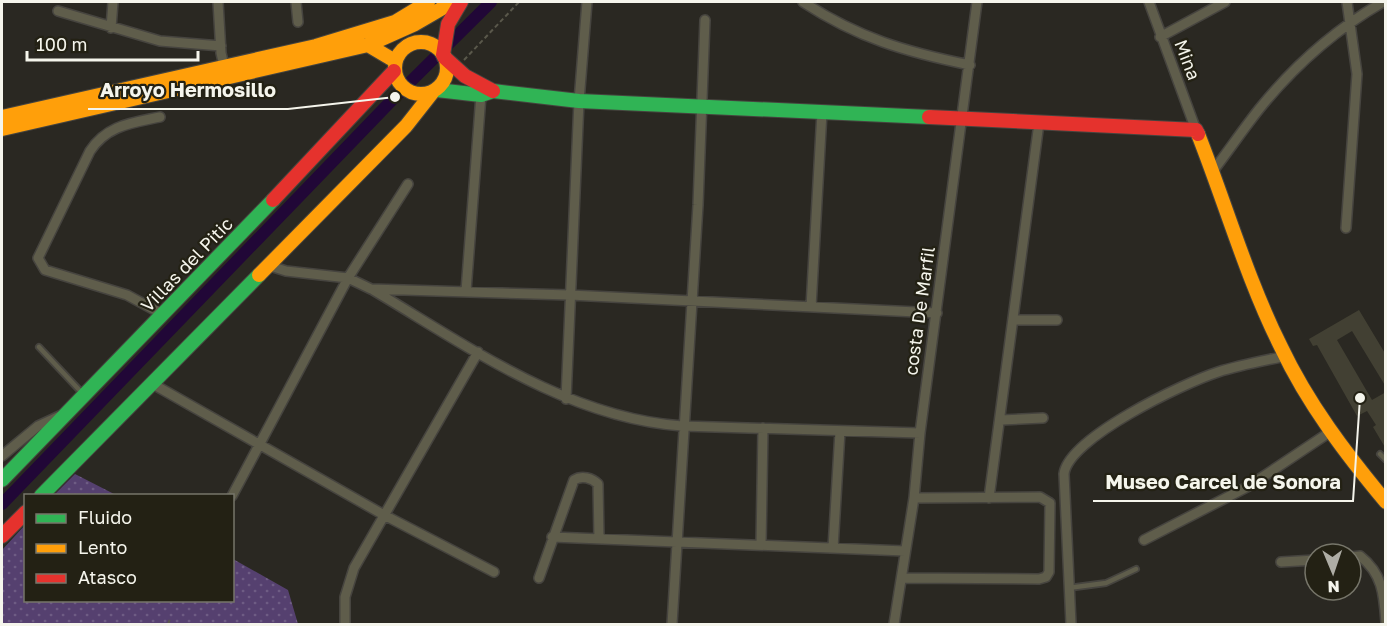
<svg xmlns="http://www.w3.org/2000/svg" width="1387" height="626" font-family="'Golos Text',sans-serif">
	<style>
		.green { fill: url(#green-dots) }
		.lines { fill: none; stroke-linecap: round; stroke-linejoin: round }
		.canal { stroke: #210737; stroke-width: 12 }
		.building { fill: #424033 }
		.lane-casing { stroke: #46443f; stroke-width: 8 }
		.street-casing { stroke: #46443f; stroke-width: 12 }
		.fast-casing { stroke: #46443f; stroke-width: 16 }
		.slow-casing { stroke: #46443f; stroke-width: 16 }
		.jam-casing { stroke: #46443f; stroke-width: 16 }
		.path { stroke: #5a584b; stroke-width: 2; stroke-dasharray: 4.5 3; stroke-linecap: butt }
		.lane { stroke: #5f5d4b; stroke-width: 4.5 }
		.street { stroke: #5f5d4b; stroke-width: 9 }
		.fast { stroke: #30b455; stroke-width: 14 }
		.slow { stroke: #ff9f0a; stroke-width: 14 }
		.jam { stroke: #e5322d; stroke-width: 14 }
		.labels { text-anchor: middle; stroke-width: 4.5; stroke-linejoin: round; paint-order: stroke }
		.street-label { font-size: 18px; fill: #f5f5ec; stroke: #232114 }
		.leader { fill: none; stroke: #f5f5ec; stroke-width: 2 }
		.callout-dot { fill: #f5f5ec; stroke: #232114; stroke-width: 2 }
		.callout-label { font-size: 20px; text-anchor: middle; font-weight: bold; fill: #f5f5ec; stroke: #232114; stroke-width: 4.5; stroke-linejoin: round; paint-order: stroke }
	</style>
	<defs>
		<pattern id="green-dots" width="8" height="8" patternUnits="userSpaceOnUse" patternTransform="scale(1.5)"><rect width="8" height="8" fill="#55406f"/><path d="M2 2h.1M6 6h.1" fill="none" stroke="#6e5c84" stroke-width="1.8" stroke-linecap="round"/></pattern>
	</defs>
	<rect width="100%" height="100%" fill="#2a2822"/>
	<!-- green -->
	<path class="green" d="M75 474 116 495H54Z
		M25 525 26 600H232L233 559 288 590 298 624H2V550Z"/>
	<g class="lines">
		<!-- canal -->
		<path class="canal" d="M2 504 395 97 491 2"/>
	</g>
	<!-- building -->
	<path class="building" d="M1359 310 1386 355V387L1352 331 1337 340 1372 400 1386 392V449L1373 427 1376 425 1367 411 1357 416 1317 345 1313 346 1309 339Z"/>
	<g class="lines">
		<defs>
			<path id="lane" d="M39 347 84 395
				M1380 454 1386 460
				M1068 588 1106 583 1136 569"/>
			<path id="street" d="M218 2 221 53 225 70
				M296 2 298 22
				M803 2C858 38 906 52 970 65
				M1149 2 1196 130
				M58 11 160 41 221 46
				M111 28 113 2
				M1160 37 1225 2
				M160 117C132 123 107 125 90 151L38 258 45 270 127 295 164 315
				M1213 171C1229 150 1244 128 1260 108 1294 66 1336 29 1383 2
				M1346 228 1357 74 1347 2
				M267 265 286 271 348 278 371 289 570 295 937 313
				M373 290C469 347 568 418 682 426L920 433
				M466 291 481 95
				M811 307 822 112
				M1014 320H1057
				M151 383 384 515 494 572
				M566 399 579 101 587 2
				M1001 420 1043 418
				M2 456 38 426 64 414
				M232 496 348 278 408 184
				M989 498 1039 123
				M552 537 905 551
				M1144 540 1249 486 1330 432
				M761 545 763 428
				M833 548 840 431
				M1351 557 1360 556C1383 574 1384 595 1386 623
				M1281 562 1315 560
				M539 578 574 480C582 475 592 478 598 484L599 539
				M902 578 1039 579 1046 577 1049 572 1050 503 1040 497 914 498
				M345 624V597L354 568 478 352
				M672 624 698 205 705 20
				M894 624 914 498 920 433 977 2
				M1071 624 1064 474C1068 438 1184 383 1218 372 1240 365 1263 361 1286 356"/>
			<path id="fast" d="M437 90 481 95 493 91 579 101 929 117
				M2 480 273 200
				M41 496 259 275"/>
			<path id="slow" d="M395 68a26 26 0 1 1 52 0a26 26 0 1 1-52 0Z
				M368 45 395 61
				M2 117 316 46 395 22 428 2
				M2 129 368 45 415 24 453 2
				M1198 134C1226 205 1247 279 1281 347 1308 404 1346 454 1386 502
				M259 275 406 126 432 93"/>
			<path id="jam" d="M443 55 448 24 461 2
				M444 57 465 76 493 91
				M929 117 1196 130 1198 134
				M273 200 394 71
				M2 536 26 512"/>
		</defs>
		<!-- lane casing -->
		<use href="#lane" class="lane-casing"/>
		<!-- street casing -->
		<use href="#street" class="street-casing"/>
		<!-- fast casing -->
		<use href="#fast" class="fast-casing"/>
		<!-- slow casing -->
		<use href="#slow" class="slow-casing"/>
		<!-- jam casing -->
		<use href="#jam" class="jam-casing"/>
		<!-- path -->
		<path class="path" d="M464 60 519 2
			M168 624 170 619"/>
		<!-- lane -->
		<use href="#lane" class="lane"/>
		<!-- street -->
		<use href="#street" class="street"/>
		<!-- fast -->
		<use href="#fast" class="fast"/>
		<!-- slow -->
		<use href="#slow" class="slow"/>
		<!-- jam -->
		<use href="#jam" class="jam"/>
	</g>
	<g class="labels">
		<!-- street labels -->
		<g class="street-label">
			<text transform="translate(1187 60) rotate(69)" y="6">Mina</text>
			<text transform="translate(187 265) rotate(-46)" y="6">Villas del Pitic</text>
			<text transform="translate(920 311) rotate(-82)" y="6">costa De Marfil</text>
		</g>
	</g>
	<!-- callouts -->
	<path class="leader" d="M395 97L288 109H88M1360 398L1353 501H1093"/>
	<g class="callout-dot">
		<circle cx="395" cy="97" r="6"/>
		<circle cx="1360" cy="398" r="6"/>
	</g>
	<g class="callout-label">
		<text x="188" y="97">Arroyo Hermosillo</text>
		<text x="1223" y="489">Museo Carcel de Sonora</text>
	</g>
	<!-- border -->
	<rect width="1387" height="626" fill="none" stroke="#f5f5ec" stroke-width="6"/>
	<!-- legend -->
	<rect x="24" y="494" width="210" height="108" fill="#232114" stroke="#77766a" stroke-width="1.5"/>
	<rect x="36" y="514" width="30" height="9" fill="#30b455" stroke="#77766a" stroke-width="1.5"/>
	<text x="78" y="524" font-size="18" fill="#f5f5ec">Fluido</text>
	<rect x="36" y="544" width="30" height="9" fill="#ff9f0a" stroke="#77766a" stroke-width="1.5"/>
	<text x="78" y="554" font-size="18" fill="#f5f5ec">Lento</text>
	<rect x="36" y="574" width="30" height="9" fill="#e5322d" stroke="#77766a" stroke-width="1.5"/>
	<text x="78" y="584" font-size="18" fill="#f5f5ec">Atasco</text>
	<!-- north arrow -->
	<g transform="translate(1333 572) rotate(178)"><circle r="28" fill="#232114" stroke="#77766a" stroke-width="1.5"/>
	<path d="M0-4.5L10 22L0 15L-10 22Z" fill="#aeada5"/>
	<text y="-9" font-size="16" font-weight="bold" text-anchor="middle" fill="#f5f5ec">N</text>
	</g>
	<!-- scale -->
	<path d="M27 51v9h171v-9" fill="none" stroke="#f5f5ec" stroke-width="3"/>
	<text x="36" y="51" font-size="18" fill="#f5f5ec" stroke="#232114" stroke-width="4.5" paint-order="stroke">100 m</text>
</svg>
